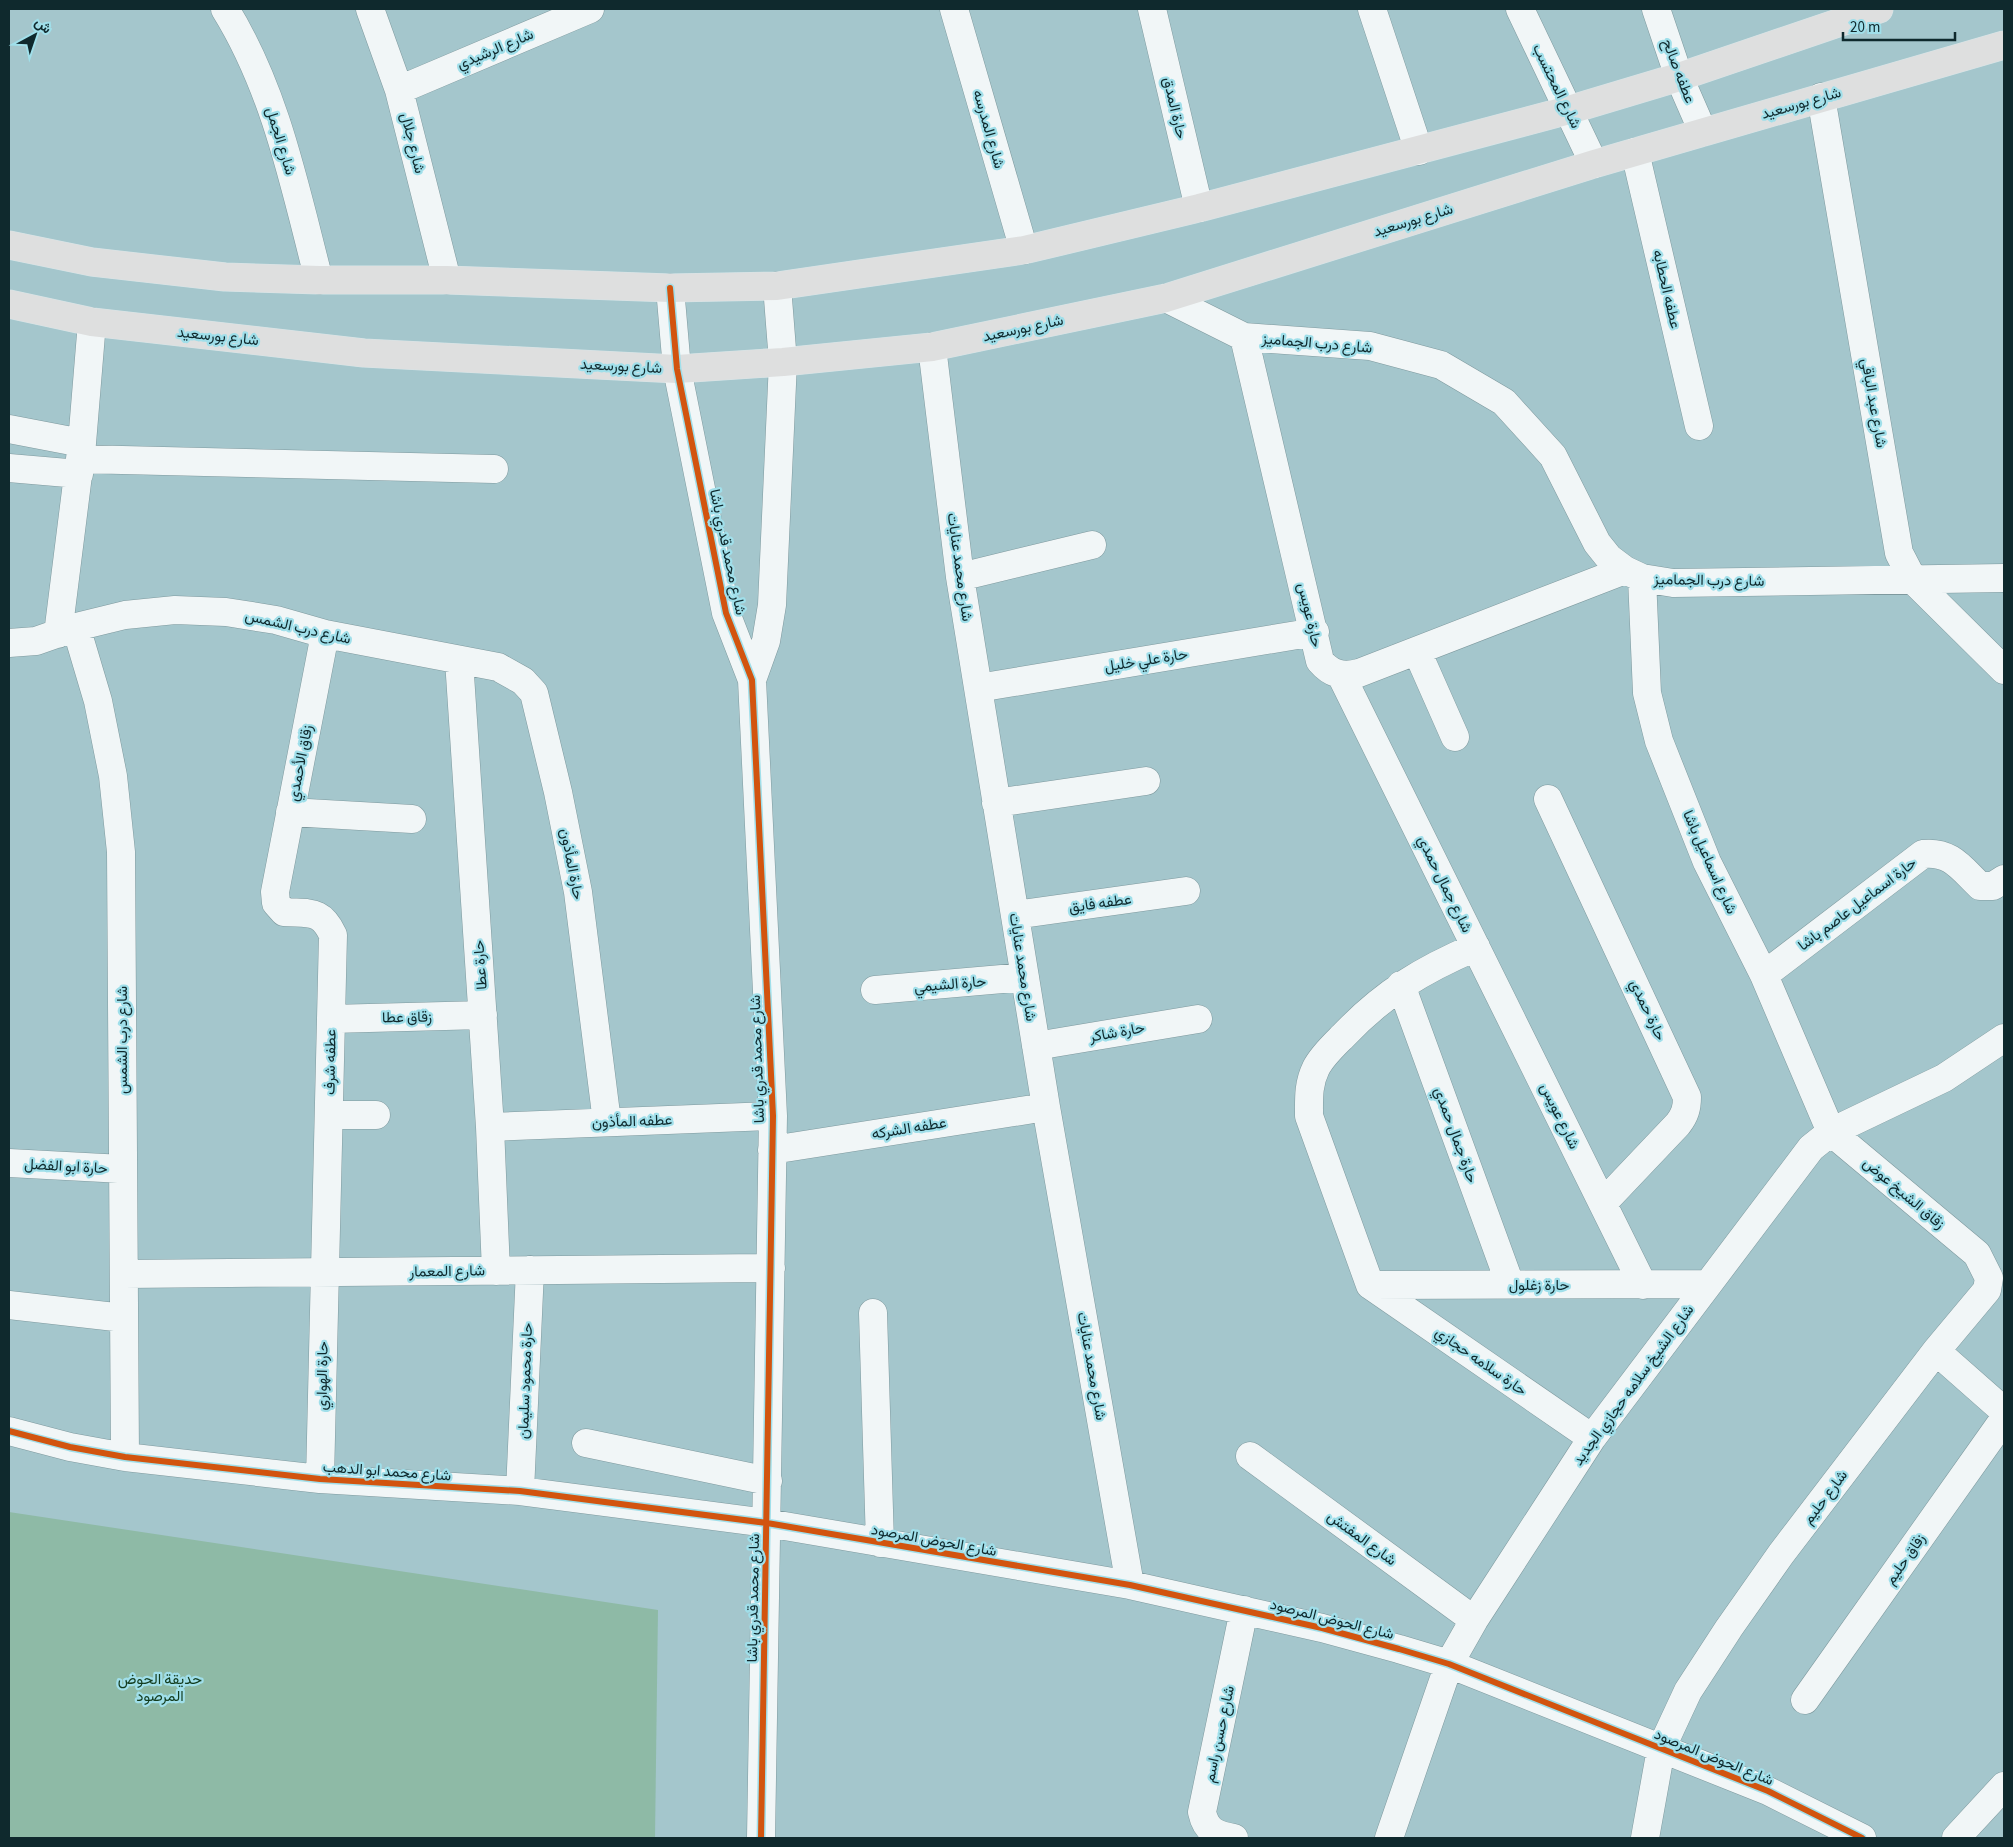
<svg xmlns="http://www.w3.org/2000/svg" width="2013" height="1847" font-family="'Source Sans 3',Vazirmatn,sans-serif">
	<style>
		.green { fill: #8ebaa6 }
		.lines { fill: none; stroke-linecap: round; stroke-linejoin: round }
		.minor-casing { stroke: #7e999e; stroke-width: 29 }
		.major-casing { stroke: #d6e5e8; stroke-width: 29 }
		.minor { stroke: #f1f6f7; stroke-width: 28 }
		.major { stroke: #dedfdf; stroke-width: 28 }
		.cycleway-casing { stroke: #a0dfea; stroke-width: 9 }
		.cycleway { stroke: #d2540f; stroke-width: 6 }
		.labels { text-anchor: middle; stroke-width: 4.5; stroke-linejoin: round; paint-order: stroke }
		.street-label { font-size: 15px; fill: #0f292d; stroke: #a0dfea }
		.park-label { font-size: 15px; fill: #123b1d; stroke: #a0dfea }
	</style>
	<rect width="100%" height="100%" fill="#a4c6cc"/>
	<!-- green -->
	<path class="green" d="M9 1512 658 1610 655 1838H9Z"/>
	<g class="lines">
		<defs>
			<path id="minor" d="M225 9C276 91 295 188 319 280
				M370 9 399 90 447 280
				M954 9 1024 250
				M1152 9 1199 208
				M1372 9 1419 151
				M1520 9 1594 164
				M1656 9 1679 77 1703 132
				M399 90 590 9
				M1821 97 1899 553 1913 580 2004 670
				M1635 152 1699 426
				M670 288 677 369 726 613 752 680 773 1116 761 1838
				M1166 298 1244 337 1370 346 1441 365 1504 402 1553 456 1597 543 1609 558 1625 570 1642 578 1673 583 2004 578
				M1244 337 1320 661C1331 674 1342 677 1359 673L1625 570
				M932 347 960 577 1046 1107 1130 1585
				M9 429 82 443
				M81 459 494 469
				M9 468 79 474
				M960 577 1092 545
				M1642 578 1647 693 1659 741 1707 862 1764 975 1831 1132 1977 1254 1989 1278 1987 1290 1936 1351 1781 1554 1729 1628 1688 1691 1661 1749 1645 1838
				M76 627 98 701 113 776 121 852 125 1457
				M58 634 82 443 92 322
				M9 643 36 641 76 627 125 615 175 610 226 612 276 620 325 634 498 667 523 681 534 693 558 792 578 892 607 1122
				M1417 651 1455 737
				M459 660 490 1127 496 1271
				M1341 675 1643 1285
				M752 680 766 641 772 605 783 362 777 286
				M978 688 1315 632
				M1548 799 1687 1097C1687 1108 1685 1115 1678 1124L1603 1203
				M996 803 1146 781
				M290 812 412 819
				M1015 915 1186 891
				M1764 975 1923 854C1951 851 1961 868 1980 886H1993L2004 879
				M1401 985 1510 1284
				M875 990 1025 977
				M331 1019 483 1015
				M1036 1046 1198 1019
				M329 1115H376
				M490 1127 773 1116
				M772 1150 1046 1107
				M9 1163 123 1169
				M124 1274 771 1268
				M1370 1285 1309 1116C1309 1099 1308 1084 1316 1068 1322 1056 1334 1045 1343 1036 1384 993 1422 970 1476 947
				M1370 1285 1707 1284
				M1370 1285 1592 1438
				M9 1305 124 1318
				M873 1313 880 1543
				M1936 1351 2004 1411
				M9 1431 70 1447 125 1457 320 1479 520 1491 767 1523 1130 1585 1322 1628 1399 1649 1449 1664 1768 1791 1862 1838
				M586 1443 768 1481
				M1250 1456 1474 1620
				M320 1479 333 935C321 909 310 914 284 912L276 903 275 892 325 634
				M520 1491 530 1270
				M1805 1700 2004 1419
				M1234 1838C1216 1835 1206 1831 1202 1812L1244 1610
				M1389 1838 1449 1664 1474 1620 1592 1438 1811 1148 1831 1132 1944 1078 2004 1038
				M1956 1838 2004 1786"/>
			<path id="major" d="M9 245 92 262 225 277 319 280H447L670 288 777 286 1024 250 1199 208 1569 110 1679 77 1879 9
				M9 304 92 322 364 353 677 369 783 362 932 347 1166 298 1594 164 2004 45"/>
		</defs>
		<!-- minor casing -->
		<use href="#minor" class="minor-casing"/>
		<!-- major casing -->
		<use href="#major" class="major-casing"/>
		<!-- minor -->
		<use href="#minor" class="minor"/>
		<!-- major -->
		<use href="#major" class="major"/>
		<defs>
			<path id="cycleway" d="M670 288 677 369 726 613 752 680 773 1116 761 1838
				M9 1431 70 1447 125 1457 320 1479 520 1491 767 1523 1130 1585 1322 1628 1399 1649 1449 1664 1768 1791 1862 1838"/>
		</defs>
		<!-- cycleway casing -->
		<use href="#cycleway" class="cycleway-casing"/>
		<!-- cycleway -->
		<use href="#cycleway" class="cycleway"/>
	</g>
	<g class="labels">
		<!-- street labels -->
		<g class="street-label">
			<text transform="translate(495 49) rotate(-23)" y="5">شارع الرشيدي</text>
			<text transform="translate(1679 71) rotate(69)" y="5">عطفه صالح</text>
			<text transform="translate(1557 86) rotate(64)" y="5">شارع المحتسب</text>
			<text transform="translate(1801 103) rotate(-16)" y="5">شارع بورسعيد</text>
			<text transform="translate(1175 108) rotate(77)" y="5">حارة المدق</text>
			<text transform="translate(989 129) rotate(74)" y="5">شارع المدرسه</text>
			<text transform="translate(281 141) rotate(73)" y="5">شارع الجمل</text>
			<text transform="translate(413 143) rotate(76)" y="5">شارع جلال</text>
			<text transform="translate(1413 220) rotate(-17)" y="5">شارع بورسعيد</text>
			<text transform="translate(1667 289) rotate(77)" y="5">عطفه الحطابه</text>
			<text transform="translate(1023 328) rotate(-12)" y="5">شارع بورسعيد</text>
			<text transform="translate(218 336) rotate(6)" y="5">شارع بورسعيد</text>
			<text transform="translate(1317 343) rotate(5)" y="5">شارع درب الجماميز</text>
			<text transform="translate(621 366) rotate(3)" y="5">شارع بورسعيد</text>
			<text transform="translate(1874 403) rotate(80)" y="5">شارع عبد الباقي</text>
			<text transform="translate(728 552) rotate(78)" y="5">شارع محمد قدري باشا</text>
			<text transform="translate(960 567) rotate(82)" y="5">شارع محمد عنايات</text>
			<text transform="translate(1709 580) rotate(1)" y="5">شارع درب الجماميز</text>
			<text transform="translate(1310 615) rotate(77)" y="5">حارة عويس</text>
			<text transform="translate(298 627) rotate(13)" y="5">شارع درب الشمس</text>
			<text transform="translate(1146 660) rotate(-9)" y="5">حارة علي خليل</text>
			<text transform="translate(300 763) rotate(-79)" y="5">زقاق الأحمدي</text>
			<text transform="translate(1710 862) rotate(66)" y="5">شارع اسماعيل باشا</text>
			<text transform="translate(572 864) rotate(79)" y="5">حارة المأذون</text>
			<text transform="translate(1445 884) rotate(64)" y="5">شارع جمال حمدي</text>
			<text transform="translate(1100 903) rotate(-8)" y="5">عطفه فايق</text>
			<text transform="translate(1857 904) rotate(-37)" y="5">حارة اسماعيل عاصم باشا</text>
			<text transform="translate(480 965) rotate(-94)" y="5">حارة عطا</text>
			<text transform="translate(1023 967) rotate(81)" y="5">شارع محمد عنايات</text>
			<text transform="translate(950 984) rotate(-5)" y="5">حارة الشيمي</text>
			<text transform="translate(1648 1010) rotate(65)" y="5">حارة حمدي</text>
			<text transform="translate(407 1017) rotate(-1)" y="5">زقاق عطا</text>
			<text transform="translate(1117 1032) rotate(-10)" y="5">حارة شاكر</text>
			<text transform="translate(122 1040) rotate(-90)" y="5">شارع درب الشمس</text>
			<text transform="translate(757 1059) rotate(-92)" y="5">شارع محمد قدري باشا</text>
			<text transform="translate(330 1062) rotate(-89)" y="5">عطفه شرف</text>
			<text transform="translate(1560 1116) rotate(64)" y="5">شارع عويس</text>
			<text transform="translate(632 1121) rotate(-2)" y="5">عطفه المأذون</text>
			<text transform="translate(909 1128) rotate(-9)" y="5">عطفه الشركه</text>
			<text transform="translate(1456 1135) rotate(70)" y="5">حارة جمال حمدي</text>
			<text transform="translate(66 1166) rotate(3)" y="5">حارة ابو الفضل</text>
			<text transform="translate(1904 1193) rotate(40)" y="5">زقاق الشيخ عوض</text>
			<text transform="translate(447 1271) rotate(-1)" y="5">شارع المعمار</text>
			<text x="1539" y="1290">حارة زغلول</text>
			<text transform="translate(1481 1361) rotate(35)" y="5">حارة سلامه حجازي</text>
			<text transform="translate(1092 1366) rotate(80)" y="5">شارع محمد عنايات</text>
			<text transform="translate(322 1376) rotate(-89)" y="5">حارة الهواري</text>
			<text transform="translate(525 1381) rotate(-88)" y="5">حارة محمود سليمان</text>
			<text transform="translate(1633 1385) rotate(-54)" y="5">شارع الشيخ سلامه حجازي الجديد</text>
			<text transform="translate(387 1471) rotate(4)" y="5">شارع محمد ابو الدهب</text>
			<text transform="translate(1825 1497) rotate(-53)" y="5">شارع حليم</text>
			<text transform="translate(1362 1538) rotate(36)" y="5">شارع المفتش</text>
			<text transform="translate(934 1540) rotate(10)" y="5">شارع الحوض المرصود</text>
			<text transform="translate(1905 1559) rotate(-55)" y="5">زقاق حليم</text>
			<text transform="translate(753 1598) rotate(-89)" y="5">شارع محمد قدري باشا</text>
			<text transform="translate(1332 1619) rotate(14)" y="5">شارع الحوض المرصود</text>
			<text transform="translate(1219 1734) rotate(-78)" y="5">شارع حسن راسم</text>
			<text transform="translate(1714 1757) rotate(22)" y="5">شارع الحوض المرصود</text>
		</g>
		<!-- park labels -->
		<g class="park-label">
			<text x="160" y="1684">حديقة الحوض<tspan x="160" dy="17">المرصود</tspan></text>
		</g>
	</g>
	<!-- border -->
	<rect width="2013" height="1847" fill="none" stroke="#0f292d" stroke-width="20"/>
	<!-- north arrow -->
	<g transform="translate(35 35) rotate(40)" stroke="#a0dfea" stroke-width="4" paint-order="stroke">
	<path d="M0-4L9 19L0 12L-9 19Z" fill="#0f292d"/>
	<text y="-8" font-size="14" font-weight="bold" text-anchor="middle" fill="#0f292d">ش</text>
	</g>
	<!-- scale -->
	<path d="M1843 32v8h112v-8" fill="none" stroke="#0f292d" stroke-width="2.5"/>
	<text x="1850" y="32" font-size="15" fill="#0f292d" stroke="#a0dfea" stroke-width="4" paint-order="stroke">20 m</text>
</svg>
